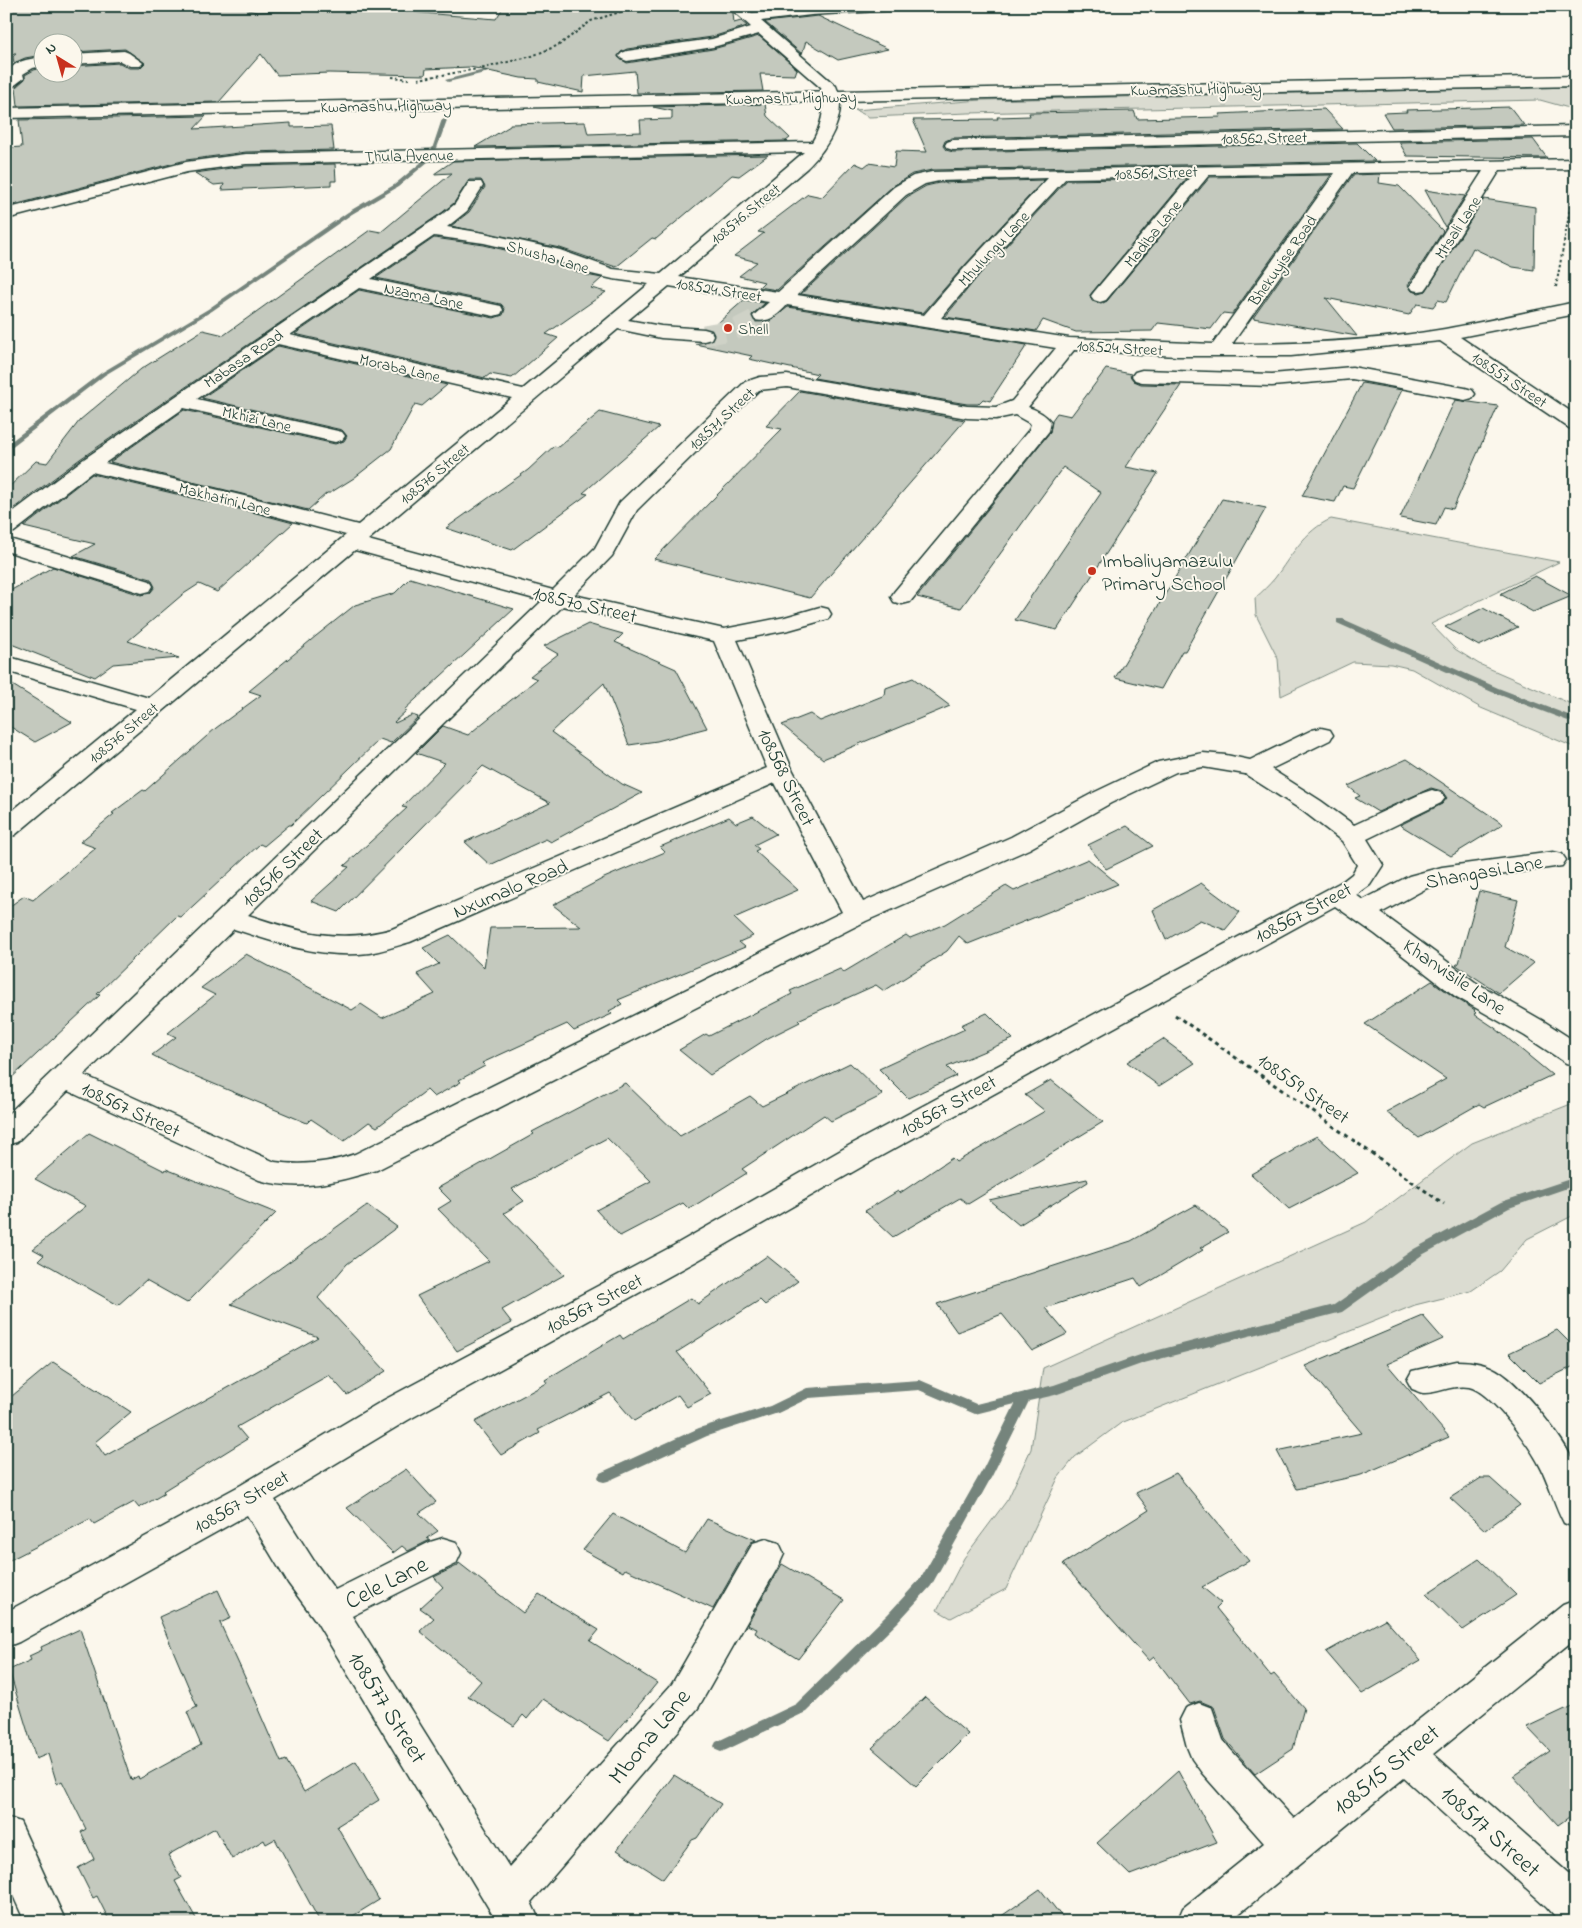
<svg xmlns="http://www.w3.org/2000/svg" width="1582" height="1928" font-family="'Indie Flower',sans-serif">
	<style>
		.green { fill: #dbdcd1; stroke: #7d8c82 }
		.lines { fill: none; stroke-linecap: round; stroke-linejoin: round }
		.stream { fill: #74847b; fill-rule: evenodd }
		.building { fill: #c4c9be; stroke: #1f3d34 }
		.minor-tunnel { stroke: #cfd2c7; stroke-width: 21; stroke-dasharray: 21 11; stroke-linecap: butt }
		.minor-casing { stroke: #1f3d34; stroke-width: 3 }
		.major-casing { stroke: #1f3d34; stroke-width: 3 }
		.path-far1 { stroke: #1f3d34; stroke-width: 2; stroke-dasharray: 2.5 2.5; stroke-linecap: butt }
		.path { stroke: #1f3d34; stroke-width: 3; stroke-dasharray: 4 4; stroke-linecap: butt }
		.minor { fill: #fbf7ec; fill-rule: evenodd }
		.major { fill: #fbf7ec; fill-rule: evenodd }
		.poi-dot { fill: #c8321e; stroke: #fbf7ec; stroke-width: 2 }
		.labels { text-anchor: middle; stroke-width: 4; stroke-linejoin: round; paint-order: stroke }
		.far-street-label { font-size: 16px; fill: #1f3d34; stroke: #fbf7ec }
		.far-poi-label { font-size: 16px; fill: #1f3d34; stroke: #fbf7ec; text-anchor: start }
		.poi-label { font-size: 20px; fill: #1f3d34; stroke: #fbf7ec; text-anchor: start }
		.street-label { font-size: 20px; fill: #1f3d34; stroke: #fbf7ec }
		.near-street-label { font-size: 24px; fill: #1f3d34; stroke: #fbf7ec }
	</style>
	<rect width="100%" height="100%" fill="#fbf7ec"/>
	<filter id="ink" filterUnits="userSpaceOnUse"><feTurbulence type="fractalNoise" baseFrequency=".02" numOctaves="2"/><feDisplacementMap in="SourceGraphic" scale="10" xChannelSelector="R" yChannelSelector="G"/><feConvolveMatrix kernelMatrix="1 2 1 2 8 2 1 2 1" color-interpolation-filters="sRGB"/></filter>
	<g filter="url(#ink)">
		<!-- green -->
		<path class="green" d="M1576 87V110L1540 100 968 113 869 117 855 110 981 100Z
			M1331 519 1559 562 1431 624 1455 649 1479 664 1576 706V748L1481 708 1412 669 1391 664 1353 662 1281 696 1278 659 1256 615 1255 598C1262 592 1269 585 1275 578 1291 556 1305 530 1331 519Z
			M1576 1102V1214L1527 1239 1500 1271 1471 1291 1415 1305 1121 1423 1075 1457 1058 1478 1006 1589 951 1618 937 1610 964 1558 1008 1499 1031 1449 1043 1368 1366 1222 1472 1143Z"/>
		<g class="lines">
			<!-- stream -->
			<path class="stream" d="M499 66 502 68 501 69 448 82 445 80Z
				M442 119 447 120 437 148 432 149Z
				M424 160 429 161 398 187 352 214 212 311 105 375 6 451V445L101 373 208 309 348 212 394 185Z
				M1337 619H1343L1498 688 1576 718V724L1492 692 1337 623Z
				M1576 1177V1185L1509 1208 1422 1255 1342 1312 1144 1363 1055 1395 1029 1401 992 1476 931 1586 898 1622 806 1712 726 1750 721 1752 716 1750 714 1746 716 1742 796 1704 888 1614 921 1578 983 1469 1015 1404 975 1414 919 1390 809 1398 778 1413 707 1436 608 1481 604 1482 600 1481 598 1477 600 1473 699 1428 770 1406 807 1388 920 1380 976 1404 1054 1385 1143 1354 1334 1305 1414 1249 1501 1202Z"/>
		</g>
		<!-- building -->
		<path class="building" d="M19 6 249 7 248 10 257 12 314 10V7H349L496 19 504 6H726L733 13 734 23 741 21 747 26 712 37 627 49 621 52 618 57 627 63 713 49 759 36 797 69 795 75 760 74 763 91 637 93 635 71 584 76 583 92 538 82V79L521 78 470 67 426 69 425 75 329 73 277 75 261 54 219 102 18 106 16 87 25 79V75L34 70 42 68V72H72V66L120 63 129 68H140L145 63 125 49 72 52V42H42V55L25 58 14 63 13 57 16 53H14L6 63V7Z
			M818 16 888 49 838 60 806 41 802 54 765 22Z
			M765 104 767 116 790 138 786 141 475 147 510 126V124L585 122 588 134 641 132 640 120 672 119V111L653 107Z
			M1510 107 1524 125 1392 128 1383 113 1407 112 1406 110Z
			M1324 109 1343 129 952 138 945 141 943 146 946 150 953 152 1357 143 1375 161 932 170 912 174 893 186 777 290 759 287 764 282 739 276 757 262 734 256 764 233 758 232 808 194 822 197 855 163 864 167 869 163 894 167 896 151 927 152 913 120 998 119 997 117 1030 116 1029 113 1134 111 1137 119 1221 117 1219 114Z
			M206 116 194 129 291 123V127L331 126 334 150 246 152 186 160 6 207V148L22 147 19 120Z
			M1533 139 1547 158 1407 156 1399 142Z
			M768 155 739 176 732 175 656 239 652 238 616 267 560 248 451 226 469 212 485 187 481 180H469L454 203 443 212 80 459 6 514V490L36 461 47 463 80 420 141 369 203 330 224 335 370 230 381 232 452 173 434 174 453 161Z
			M335 164 336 181H331V185L222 190 224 184 214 185 195 173 246 166Z
			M1380 174 1379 183 1399 186 1443 231 1408 285 1412 291 1419 293 1426 291 1484 199 1535 207 1534 270 1513 267 1473 248 1446 302 1438 300 1433 307 1417 304 1409 315 1326 298 1357 336 1253 318 1353 175Z
			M1331 175 1232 314 1223 313 1211 329 1158 323 1152 331 1076 332 1043 320 1036 331 945 317 979 275 1067 180 1187 178 1090 295 1092 301 1101 304 1107 301 1210 177Z
			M1044 180 965 265 923 313 801 294 907 197 926 186 939 183Z
			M1425 190 1465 196 1445 227Z
			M434 238 484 245 547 260 586 275 602 278 591 288 606 292 546 334 558 338 512 378 490 374 485 378 295 334 359 290 494 318 503 315 505 309 501 304 376 278Z
			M744 300 765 303 751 316 755 322 770 321 788 307 1027 345 990 401 983 399 978 404H967L814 378 818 374 749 359 752 356 695 344 713 340 715 334 711 329Z
			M278 346 447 385 422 406 415 404 391 449 354 478 330 493H327L308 510 110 462 184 410 335 444 344 441 347 436 342 430 202 398Z
			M1106 369 1131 374 1130 376 1134 381 1141 384 1181 385 1126 467 1158 473 1057 630 1015 620 1101 493 1063 467 961 608 917 597 1050 432 1052 420 1057 413 1071 416Z
			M1362 383 1402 390 1353 488 1343 486 1335 502 1302 496Z
			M800 391 965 420 810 598 654 559 782 429 766 426Z
			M1455 400 1498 406 1453 509 1444 507 1436 525 1400 518Z
			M600 412 659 427 583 493 588 494 512 550 446 528 528 470 554 446 558 447Z
			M92 474 256 513 293 523 217 592 199 584 182 595 128 641 179 658 113 664 95 677 6 642V593L53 567 141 595 150 593 155 587 151 579 73 556 95 544 24 527Z
			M1222 499 1266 508 1185 651H1182L1161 689 1115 678Z
			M1535 576 1572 596 1533 612 1500 594Z
			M410 578 514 609 404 710 406 711 394 722 395 723 412 715 418 717 391 743 380 739 291 825H289L264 846 260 844 181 917 177 916 97 994 100 995 6 1083V909L24 896 33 900 96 848 80 842 114 814 112 813 143 790 145 791 216 728 261 695 249 691 316 636 355 605 395 593Z
			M1483 608 1518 627 1479 646 1445 627Z
			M588 624 623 634 615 642 676 669 707 728 657 741 629 745 604 683 551 732 622 784 642 793 551 842 546 839 490 865 465 842 550 803 483 766 339 912 311 901 349 867 344 866 407 808 402 807 445 763 416 753 443 726 468 735 537 679 530 676 558 654 544 646Z
			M913 678 950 706 823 759 782 725 810 714 820 721 885 695 886 688Z
			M6 681 72 722 35 742 6 724Z
			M1407 759 1503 824 1451 856 1400 825 1442 804 1447 798 1442 791 1431 788 1378 812 1355 798 1360 796 1348 786Z
			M753 816 776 834 754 845 759 849 755 851 798 890 734 918 753 936 739 942 745 947 618 1000 622 1004 609 1011 612 1014 574 1031 567 1024 482 1063 485 1066 459 1080 461 1082 434 1097 427 1090 377 1127 369 1122 344 1141 311 1119 307 1123 183 1071 152 1055 176 1037 168 1033 215 995 201 988 246 954 352 1010 361 1004 382 1018 435 994 417 974 439 964 423 948 450 935 484 968 490 928 581 927 553 905 604 878 665 852 660 847 729 817 736 823Z
			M1127 826 1153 846 1106 869 1088 845Z
			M1088 859 1118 884 968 944 959 936 947 951 884 991 876 985 798 1020 800 1022 768 1038 710 1075 679 1050 706 1034 709 1036 792 994 790 991 840 969 844 972 906 935 910 938 945 924 1006 886 1014 891Z
			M1201 883 1240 912 1225 930 1200 920 1166 940 1153 910Z
			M1479 891 1518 900 1505 947 1534 963 1499 993 1456 965 1459 963Z
			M1432 981 1454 997 1475 1010 1474 1011 1476 1013 1474 1014 1495 1028 1552 1075 1484 1107 1479 1104 1419 1138 1386 1112 1446 1079 1365 1024Z
			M987 1013 1013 1039 947 1067 956 1076 908 1098 879 1069 965 1029 961 1025Z
			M1163 1039 1195 1063 1159 1086 1127 1062Z
			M850 1063 883 1095 831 1121 824 1115 742 1169 747 1173 689 1209 683 1203 620 1236 596 1210 651 1181 607 1138 512 1189 524 1201 504 1213 564 1275 502 1310 512 1323 457 1351 417 1296 489 1261 438 1209 451 1201 438 1188 534 1134 532 1132 625 1083 680 1136 750 1096 762 1106Z
			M1051 1080 1103 1122 968 1204 960 1198 893 1237 865 1211 898 1191 900 1193 952 1158 956 1162 1045 1111 1025 1095Z
			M89 1133 165 1171 166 1169 276 1213 187 1303 146 1280 118 1305 39 1260 44 1255 33 1249 86 1206 35 1179Z
			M1317 1136 1358 1173 1289 1209 1251 1174 1294 1150 1293 1148Z
			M1087 1179 1088 1182 1019 1225 989 1200Z
			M367 1205 397 1227 347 1264 318 1298 386 1371 347 1395 329 1375 237 1427 247 1439 163 1491 165 1493 139 1508 134 1502 94 1524 90 1519 6 1562V1401L53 1362 131 1412 95 1442 105 1456 318 1337 231 1304Z
			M1196 1205 1228 1232 1200 1248 1203 1250 1141 1287 1135 1278 1045 1308 1067 1334 1032 1351 1002 1314 957 1332 937 1304 1131 1241Z
			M767 1256 798 1281 765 1305 760 1300 677 1352 711 1394 687 1407 678 1395 634 1421 610 1393 538 1430 540 1433 501 1455 475 1422 547 1383 545 1380 620 1335 623 1339 691 1298 698 1304Z
			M1423 1316 1443 1339 1387 1364 1449 1437 1361 1475 1297 1489 1277 1451 1362 1433 1305 1366Z
			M1557 1330 1576 1349V1365L1539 1383 1509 1353Z
			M406 1469 436 1502 419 1513 438 1531 427 1538 430 1540 408 1551 402 1546 393 1553 347 1508Z
			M1176 1473 1249 1561 1202 1587 1221 1603 1216 1608 1271 1676 1274 1674 1304 1708 1293 1749 1255 1774 1225 1739 1214 1707 1200 1701 1190 1704 1154 1657 1149 1661 1063 1564 1149 1510 1136 1493Z
			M1481 1478H1490L1520 1505 1485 1530 1450 1498Z
			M613 1514 685 1553 707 1519 756 1540 751 1542 713 1609 625 1569 623 1572 583 1550Z
			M1479 1559 1516 1595 1463 1630 1426 1594Z
			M459 1563 523 1613 539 1594 599 1630 590 1641 657 1683 609 1741 543 1699 527 1719 523 1715 514 1726 468 1696 481 1681 420 1631 434 1618 420 1608 443 1587 434 1577 457 1566Z
			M782 1564 844 1600 798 1659 755 1633 757 1629 747 1625Z
			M218 1590 231 1618 220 1623 259 1708 258 1709 281 1762 286 1760 304 1792 356 1761 379 1800 337 1826 379 1900 343 1922H320L275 1839 266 1844 264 1840 232 1859 215 1828 168 1855 181 1878 175 1881 198 1922H110L97 1896 93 1898 78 1868 94 1859 81 1832 86 1829 62 1781 57 1784 48 1754 36 1759 9 1670 31 1660 29 1656 42 1650 41 1647 80 1629 131 1780 138 1776 139 1779 201 1745 187 1712 197 1707 159 1617Z
			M1385 1619 1421 1660 1362 1694 1326 1652Z
			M925 1697 968 1734 916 1786 872 1748Z
			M1576 1704V1812L1558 1825 1513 1776 1550 1751 1527 1727Z
			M1178 1771 1217 1842 1130 1875 1097 1843Z
			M674 1775 721 1804 697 1838 692 1840 663 1879 617 1850Z
			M1040 1889 1066 1922H993Z"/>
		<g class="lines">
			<!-- minor-tunnel -->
			<path class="minor-tunnel" d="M704 335 737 329 762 316"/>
			<defs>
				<path id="minor" d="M728 6H744L752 13 818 6H902L895 10 811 15 761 21 836 86C849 115 827 149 807 168L679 277 778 292 894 187 913 176 932 172 1576 159V169L1500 170 1428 286 1425 290 1419 291 1413 290 1410 286 1483 171 1352 173 1232 344C1303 344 1375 341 1445 329 1489 321 1532 311 1576 302V314L1460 337 1576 415V430L1569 428 1440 341 1291 356H1177L1074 350 1028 407C1037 410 1045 414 1051 422L1049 431 910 602 902 604 894 602 891 597 894 592 1029 430 1031 424 1015 415 996 419 967 418 787 387 759 390 637 510 612 556 574 595 724 629 785 617 820 607 828 609 831 614 828 619 789 630 737 640 793 771 863 902 1011 837 1093 793 1158 762 1203 753 1226 755 1250 760 1312 730 1321 728 1330 730 1333 735 1330 740 1271 769 1321 801 1354 825 1423 793 1432 790 1441 793 1445 798 1441 803 1367 839 1383 865 1370 885 1356 895 1363 900 1409 876 1442 867 1553 852 1562 854 1566 860 1562 866 1444 883 1427 888 1381 913 1475 982 1545 1022 1576 1042V1066L1566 1063 1525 1036 1455 996 1375 934 1335 906 872 1161 695 1262 408 1420 275 1500 314 1561 335 1590 430 1542 443 1538 456 1542 461 1553 456 1564 352 1616 509 1867 672 1684 753 1543 766 1539 779 1543 784 1554 779 1565 698 1708 531 1902 540 1922H497L316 1621 288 1583 247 1515 19 1642 6 1647V1612L241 1485 384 1400 673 1246 850 1145 1343 881 1352 874 1357 865 1342 841 1303 811 1245 774 1203 767 1176 772 1111 803 1029 849 866 921 377 1170C337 1182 300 1192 259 1180L68 1091 17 1142 6 1145V1116L542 601 355 550 15 835 6 837V816L136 709 6 671V656L149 698 346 535 256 511 92 472 14 532 6 533V517L81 461 444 213 455 204 469 182H481L483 186 467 211 447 227 484 233 560 250 613 269 661 274 804 152 246 164 187 172 6 219V209L186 162 246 154 812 142C821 127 827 105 821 88L759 34 713 47 627 61 622 59 619 56 622 53 627 51 712 39 751 27ZM1335 173 1213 344 1069 338 941 318 978 274 1066 178 1191 176 1094 292 1091 296 1094 300 1100 302 1106 300 1209 175ZM1048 178 966 266 924 315 797 295 906 195 925 184 939 181ZM434 236 484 243 548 258 587 273 613 279 649 284 523 389 290 335 359 288 494 316 501 314 503 310 501 306 371 279ZM669 286 769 302 753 316 755 320C769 323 778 315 787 305L1056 348 1012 401 996 407 967 406 787 375 760 377 745 382 620 502 595 548 553 590 368 540 618 329 661 338 704 341 711 339 713 335 711 331 704 329 661 326 628 320ZM278 344 512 398 358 525 261 500 105 463 184 408 335 442 342 440 345 436 342 432 197 399ZM563 606 714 641 767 768 392 929C338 944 299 932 248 915ZM775 783 842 912 355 1154C329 1163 303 1166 275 1162L84 1075 234 929C277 943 322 959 369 953 382 951 396 946 410 942Z
					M124 51 129 53 143 63 140 66H130L120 61 72 64V54Z
					M42 57V66L33 68 23 74 24 78 11 88 6 90C6 63 17 61 42 57Z
					M1576 126V136L953 150 947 148 945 145 947 142 953 140Z
					M1352 367 1465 388 1472 390 1475 394 1472 398 1465 400 1352 379 1272 386 1142 382 1135 380 1132 376 1135 372 1142 370 1272 374Z
					M6 538 150 581 153 586 150 591 142 593 6 551Z
					M1457 1361C1472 1361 1489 1364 1501 1373 1522 1387 1571 1445 1576 1470 1579 1486 1576 1510 1576 1528L1564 1523C1555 1506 1550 1487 1542 1470 1532 1449 1492 1392 1469 1387 1453 1384 1437 1394 1423 1393 1420 1393 1416 1390 1412 1389L1407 1380 1412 1371Z
					M1576 1600V1638L1433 1754 1576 1880V1922H1560L1547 1907 1404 1778 1229 1922H1177L1183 1908 1264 1843 1202 1773 1192 1759 1187 1747 1180 1720 1186 1708 1199 1703 1212 1708 1223 1740 1230 1749 1294 1819 1563 1605Z
					M6 1817 20 1822 66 1922H25L6 1880Z"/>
				<path id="major" d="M1576 76V86L6 118V108Z"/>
			</defs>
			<!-- minor casing -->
			<use href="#minor" class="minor-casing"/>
			<!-- major casing -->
			<use href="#major" class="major-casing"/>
			<!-- path-far1 -->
			<path class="path-far1" d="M392 77 409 79
				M418 79 484 68 532 56 559 45 591 21 639 6
				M1556 287 1574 187"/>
			<!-- path -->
			<path class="path" d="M1175 1015 1444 1204"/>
			<!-- minor -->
			<use href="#minor" class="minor"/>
			<!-- major -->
			<use href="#major" class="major"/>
		</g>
	</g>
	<!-- markers -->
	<g class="poi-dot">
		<circle cx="728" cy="328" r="5"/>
		<circle cx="1092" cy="571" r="5"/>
	</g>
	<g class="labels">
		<!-- far-street labels -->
		<g class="far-street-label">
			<text transform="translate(1196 88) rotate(-1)" y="6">Kwamashu Highway</text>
			<text transform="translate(791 97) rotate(-1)" y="6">Kwamashu Highway</text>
			<text transform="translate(386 105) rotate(-1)" y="6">Kwamashu Highway</text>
			<text transform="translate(1264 137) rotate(-1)" y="6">108562 Street</text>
			<text transform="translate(409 155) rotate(-1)" y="6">Thula Avenue</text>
			<text transform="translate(1156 172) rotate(-2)" y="6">108561 Street</text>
			<text transform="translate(745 213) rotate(-40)" y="6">108576 Street</text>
			<text transform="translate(1457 227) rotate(-57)" y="6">Mtsali Lane</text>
			<text transform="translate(1152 233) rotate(-51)" y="6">Madiba Lane</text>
			<text transform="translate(993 248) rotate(-47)" y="6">Mhulungu Lane</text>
			<text transform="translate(548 256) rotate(16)" y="6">Shusha Lane</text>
			<text transform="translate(1282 260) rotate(-55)" y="6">Bhekuyise Road</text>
			<text transform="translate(719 289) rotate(9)" y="6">108524 Street</text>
			<text transform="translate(424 295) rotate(12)" y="6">Nzama Lane</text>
			<text transform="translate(1120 347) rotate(3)" y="6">108524 Street</text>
			<text transform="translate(243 358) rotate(-34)" y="6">Mabasa Road</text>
			<text transform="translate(400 367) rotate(13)" y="6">Moraba Lane</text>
			<text transform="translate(1510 379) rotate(34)" y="6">108557 Street</text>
			<text transform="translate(257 418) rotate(13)" y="6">Mkhizi Lane</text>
			<text transform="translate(721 418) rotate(-43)" y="6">108571 Street</text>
			<text transform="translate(434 473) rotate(-40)" y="6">108576 Street</text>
			<text transform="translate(225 498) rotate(14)" y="6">Makhatini Lane</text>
			<text transform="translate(123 732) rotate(-40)" y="6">108576 Street</text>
		</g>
		<!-- far-poi labels -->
		<g class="far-poi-label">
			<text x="738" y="334">Shell</text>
		</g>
		<!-- poi labels -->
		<g class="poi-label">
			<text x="1102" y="567">Imbaliyamazulu<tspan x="1102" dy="23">Primary School</tspan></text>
		</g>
		<!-- street labels -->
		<g class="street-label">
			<text transform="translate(585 604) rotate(13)" y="7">108570 Street</text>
			<text transform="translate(787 777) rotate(64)" y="7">108568 Street</text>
			<text transform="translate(282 867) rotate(-44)" y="7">108516 Street</text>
			<text transform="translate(1484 871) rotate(-10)" y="7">Shangasi Lane</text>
			<text transform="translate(510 888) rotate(-23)" y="7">Nxumalo Road</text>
			<text transform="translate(1303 912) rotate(-28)" y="7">108567 Street</text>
			<text transform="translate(1455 976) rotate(34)" y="7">Khanvisile Lane</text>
			<text transform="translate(1304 1088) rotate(35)" y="7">108559 Street</text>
			<text transform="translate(948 1105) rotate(-29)" y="7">108567 Street</text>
			<text transform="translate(131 1109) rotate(25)" y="7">108567 Street</text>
			<text transform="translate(594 1303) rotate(-28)" y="7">108567 Street</text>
			<text transform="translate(241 1501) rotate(-30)" y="7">108567 Street</text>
		</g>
		<!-- near-street labels -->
		<g class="near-street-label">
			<text transform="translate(386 1582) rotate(-27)" y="8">Cele Lane</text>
			<text transform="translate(388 1707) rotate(58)" y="8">108577 Street</text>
			<text transform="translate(649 1736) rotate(-51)" y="8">Mbona Lane</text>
			<text transform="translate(1386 1769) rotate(-39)" y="8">108515 Street</text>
			<text transform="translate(1491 1831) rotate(42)" y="8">108517 Street</text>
		</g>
	</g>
	<!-- margin -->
	<rect width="1582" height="1928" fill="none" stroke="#fbf7ec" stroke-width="25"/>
	<rect x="12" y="12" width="1557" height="1903" fill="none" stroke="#1f3d34" stroke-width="2" filter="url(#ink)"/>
	<!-- north arrow -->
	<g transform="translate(58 58) rotate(323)"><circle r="24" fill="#fbf7ec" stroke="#a3ada2"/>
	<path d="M0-4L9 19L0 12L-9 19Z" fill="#c8321e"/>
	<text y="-8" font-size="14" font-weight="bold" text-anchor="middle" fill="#1f3d34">N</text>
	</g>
</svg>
